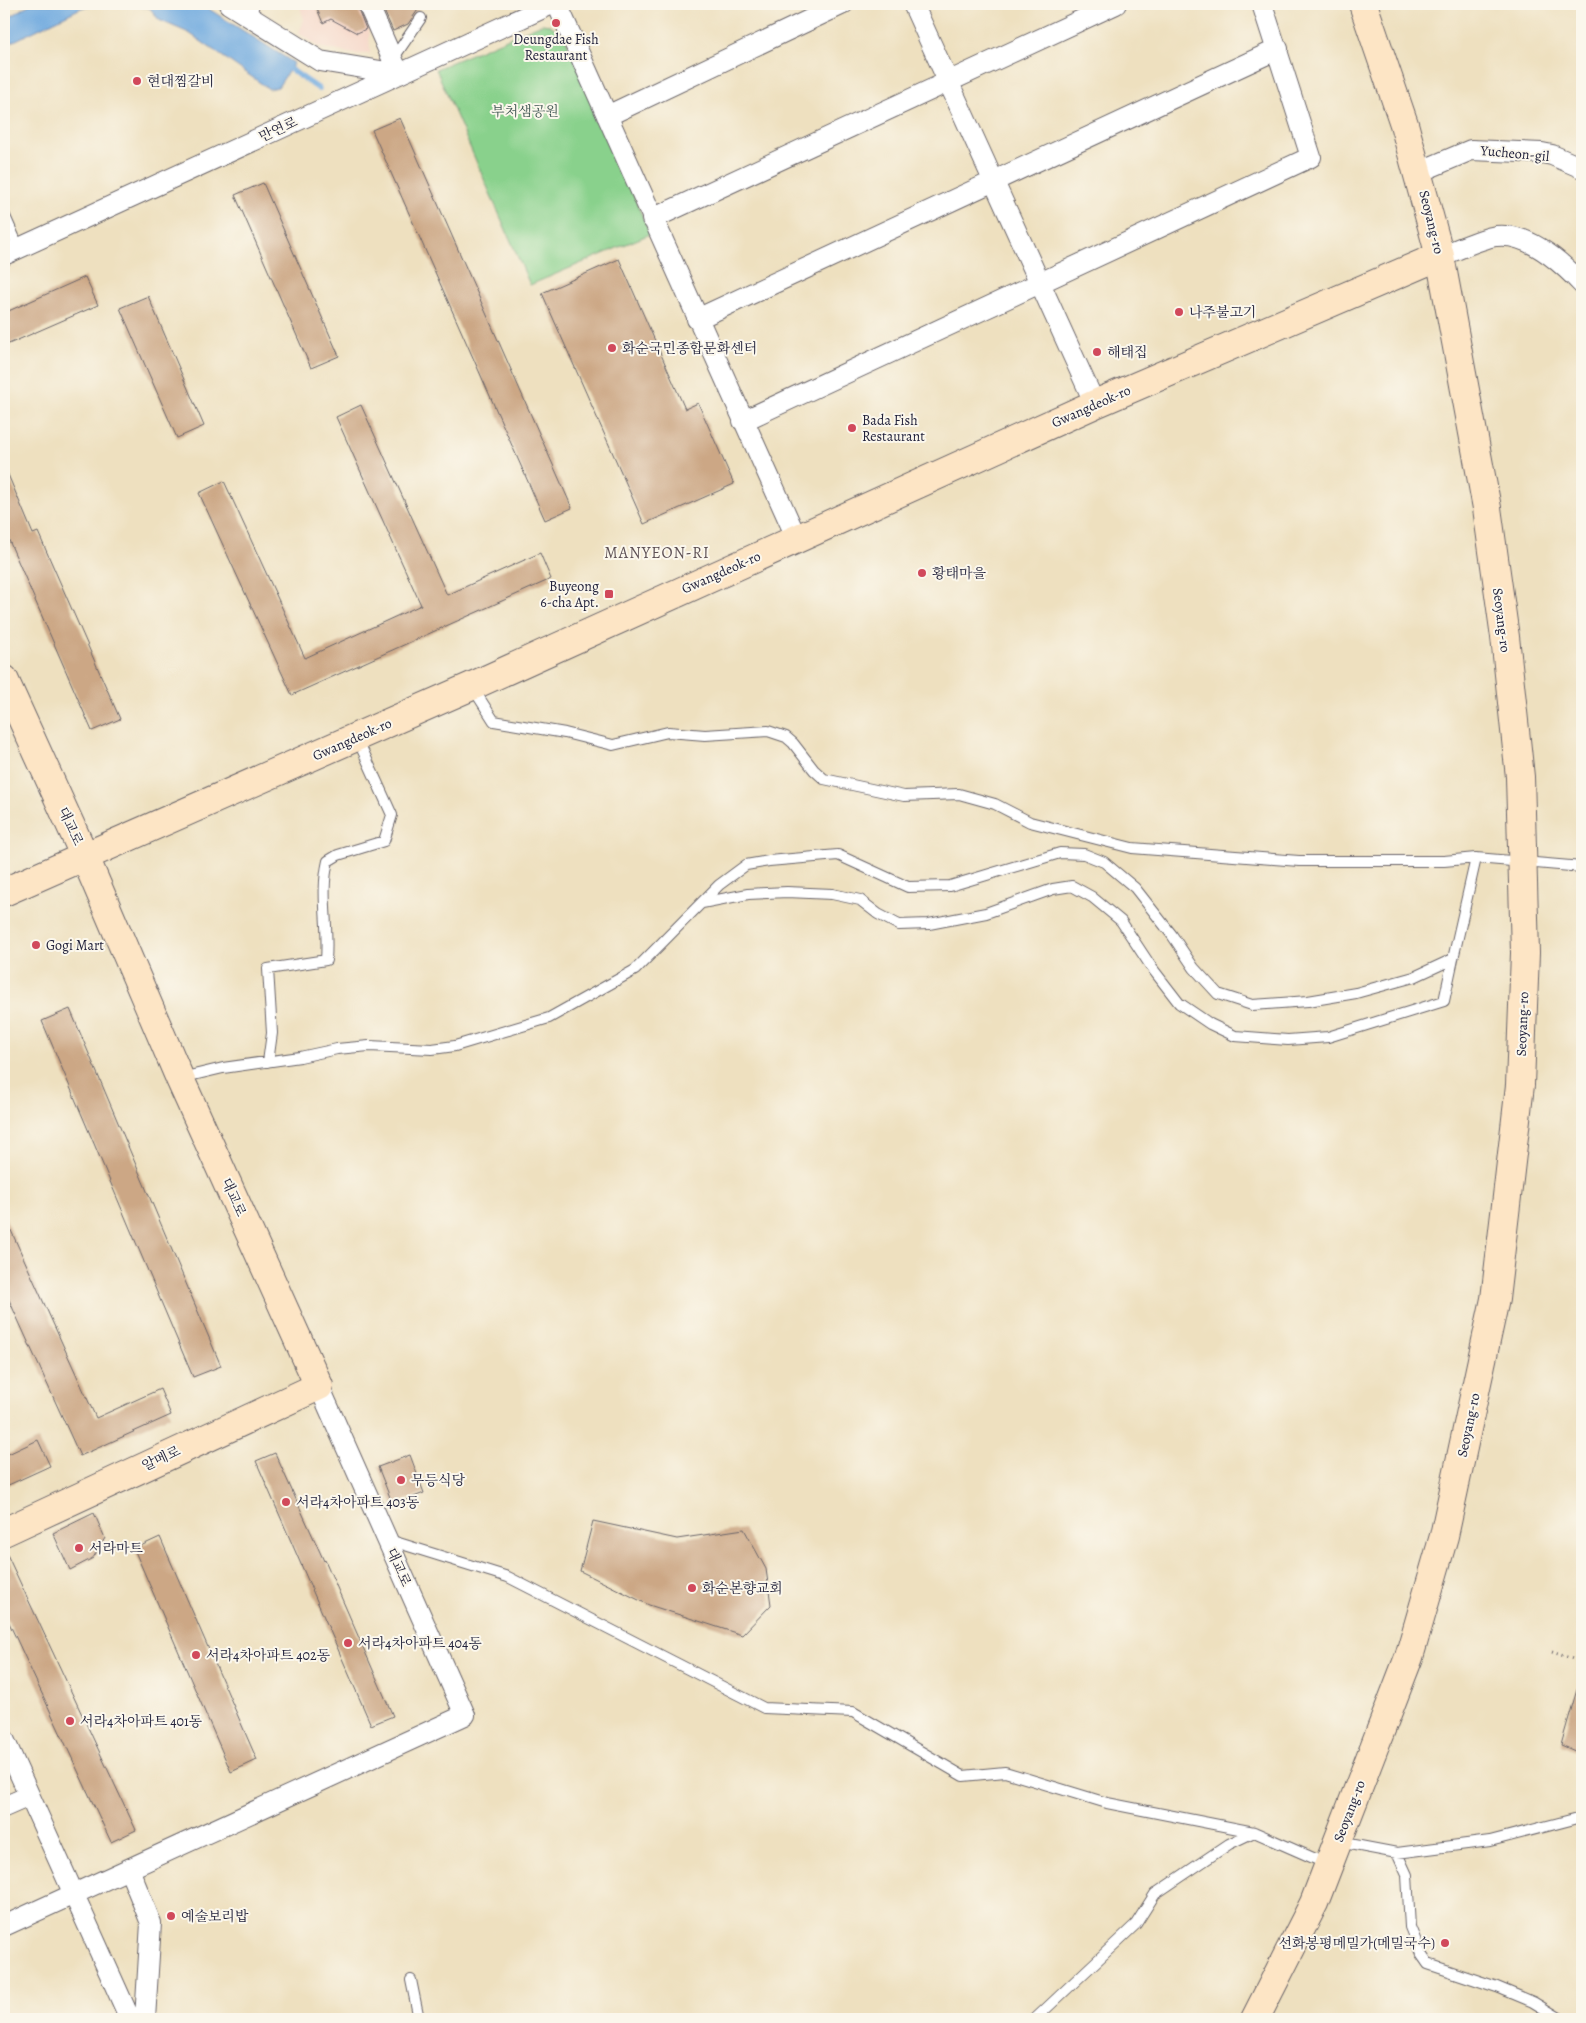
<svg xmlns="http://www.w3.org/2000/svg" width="1586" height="2023" font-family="Alegreya,'Noto Serif KR',serif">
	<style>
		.built { fill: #f5d2c3 }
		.green { fill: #89d18c; stroke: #567a64 }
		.water { fill: #6ea9df; stroke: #48668d }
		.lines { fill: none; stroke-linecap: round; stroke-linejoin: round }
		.stream { stroke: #6ea9df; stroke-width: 5.5 }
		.building { fill: #cca785 }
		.lane-casing { stroke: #696469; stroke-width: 12 }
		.street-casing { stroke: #696469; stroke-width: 22 }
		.secondary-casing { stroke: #696469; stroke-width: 30 }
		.path { stroke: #696469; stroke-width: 3; stroke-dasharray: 1 4; stroke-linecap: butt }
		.lane { stroke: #fff; stroke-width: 10 }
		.street { stroke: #fff; stroke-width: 20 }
		.secondary { stroke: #fde5c5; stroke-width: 28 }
		.poi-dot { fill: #d1495b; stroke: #fbf7ec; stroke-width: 2 }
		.labels { text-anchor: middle; stroke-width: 4; stroke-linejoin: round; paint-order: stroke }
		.poi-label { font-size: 14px; fill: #22223b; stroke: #fbf7ec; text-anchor: start }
		.park-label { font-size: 14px; fill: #415753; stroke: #fbf7ec }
		.street-label { font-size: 14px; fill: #22223b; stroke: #fbf7ec }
		.quarter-label { font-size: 16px; letter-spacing: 1px; fill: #5e5155; stroke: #fbf7ec }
	</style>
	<rect width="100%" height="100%" fill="#fbf7ec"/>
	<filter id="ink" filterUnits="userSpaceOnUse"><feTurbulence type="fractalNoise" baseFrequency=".02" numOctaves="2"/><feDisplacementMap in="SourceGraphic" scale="10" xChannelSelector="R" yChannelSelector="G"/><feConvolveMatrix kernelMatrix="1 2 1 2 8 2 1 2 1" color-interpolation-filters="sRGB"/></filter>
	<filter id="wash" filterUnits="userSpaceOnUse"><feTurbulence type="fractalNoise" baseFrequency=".0096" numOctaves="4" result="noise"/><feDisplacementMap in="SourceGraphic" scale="20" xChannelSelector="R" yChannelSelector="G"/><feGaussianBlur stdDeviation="1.12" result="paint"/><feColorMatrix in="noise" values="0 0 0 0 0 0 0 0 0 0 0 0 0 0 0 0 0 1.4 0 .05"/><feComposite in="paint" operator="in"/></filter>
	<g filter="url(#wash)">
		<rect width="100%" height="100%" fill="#eee0bf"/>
		<!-- built -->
		<path class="built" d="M299 4H358L369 29 370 54H354L318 47 299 33 304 20Z"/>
		<!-- green -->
		<path class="green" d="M542 24 550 25 564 35 650 234 530 285 436 69Z"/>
		<!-- water -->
		<path class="water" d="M30 4H95L81 8 4 46V21Z
			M126 4H201L294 63 278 87 269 89 189 33 159 20 150 8Z"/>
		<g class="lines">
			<!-- stream -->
			<path class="stream" d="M284 65 319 89"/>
		</g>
		<g id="blocks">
			<!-- building -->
			<path class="building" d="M315 4H356L366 29 357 33 331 19 323 23Z
				M381 4H422L408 24 393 31Z
				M400 118 572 508 545 520 372 130Z
				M263 183 339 356 311 368 235 195Z
				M619 259 685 409 698 403 734 484 644 524 542 293Z
				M85 277 98 305 4 346V313Z
				M148 296 204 426 177 438 120 308Z
				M361 405 447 595 540 553 551 579 292 695 199 493 224 481 305 658 421 605 336 417Z
				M4 465 33 534 38 532 120 719 92 731 4 529Z
				M70 1009 221 1366 193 1377 42 1021Z
				M4 1215 96 1418 160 1389 171 1415 80 1456 4 1289Z
				M38 1440 50 1466 4 1487V1456Z
				M275 1453 324 1561 325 1560 393 1716 371 1725 256 1461Z
				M410 1455 424 1493 393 1505 378 1467Z
				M94 1513 105 1538 93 1558 70 1570 53 1533Z
				M593 1521 677 1539 744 1529 766 1569 771 1605 742 1635 649 1605 580 1571Z
				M160 1537 257 1760 231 1772 134 1549Z
				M4 1548 136 1830 111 1842 4 1612Z
				M1578 1686H1582V1754L1561 1745Z"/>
		</g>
	</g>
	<g filter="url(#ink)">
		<use href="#blocks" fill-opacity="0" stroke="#696469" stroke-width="1"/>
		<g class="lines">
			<defs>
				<path id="lane" d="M251 17 254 4
					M393 59 421 18
					M4 214 19 248
					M473 688 494 721 565 733 613 745 668 732 705 735 768 731 786 737 793 743 814 770 824 779 904 796 959 794 995 804 1030 822 1132 848 1299 861H1444L1476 858 1582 867
					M702 903 748 894 787 892 832 894 860 900 878 914 899 925 929 924 986 913 1053 889 1072 886 1092 897 1121 921 1152 968 1179 1003 1210 1024 1235 1036 1288 1040 1328 1037 1444 1001 1453 959
					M268 1062 272 1033 268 969 326 960C329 926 320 894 328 861L338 855 384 841 392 815 357 738
					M181 1078 223 1068 300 1057 337 1049 369 1046 432 1049 455 1046 549 1018 635 970 719 885 746 865 769 861 838 855 908 887 950 886 1060 853 1084 854 1104 862 1135 888 1172 935 1194 968 1218 994 1252 1005 1308 1001 1356 993 1414 977 1453 959 1476 858
					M389 1540 508 1577 764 1708 853 1712 963 1776 1005 1772 1107 1803 1254 1832
					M1339 1842 1397 1853 1490 1841 1582 1817
					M1397 1853 1407 1875 1410 1927 1421 1954 1428 1964 1497 1987 1533 2002 1561 2019
					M411 1980 419 2019
					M1035 2019 1136 1924 1155 1894 1229 1844 1254 1832 1327 1864"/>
				<path id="street" d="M229 4 320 61 399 74
					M368 4 399 74
					M557 4 797 539
					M913 4 1095 404
					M607 116 843 4
					M1419 172 1471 150 1542 153 1552 155 1582 168
					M652 219 1116 4
					M4 255 552 4
					M1440 256C1458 250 1478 239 1496 236 1528 232 1562 263 1582 284
					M697 319 1278 49
					M743 421 1311 157 1262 4
					M4 1739 130 2019
					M4 1807 29 1796
					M129 1869 151 1923 145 2019
					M4 1926 465 1715 319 1386"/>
				<path id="secondary" d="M4 679 85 857 180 1079 319 1386 4 1532
					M4 892 472 686 1095 404 1440 256
					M1255 2019 1314 1903 1329 1864 1409 1657 1444 1536 1495 1299 1520 1085 1525 953 1520 777 1505 637 1487 508 1440 256 1404 124 1363 4"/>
			</defs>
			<!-- lane casing -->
			<use href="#lane" class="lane-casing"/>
			<!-- street casing -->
			<use href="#street" class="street-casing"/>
			<!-- secondary casing -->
			<use href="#secondary" class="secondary-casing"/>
			<!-- path -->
			<path class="path" d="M1552 1652 1582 1662"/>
			<!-- lane -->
			<use href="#lane" class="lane"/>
			<!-- street -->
			<use href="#street" class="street"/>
			<!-- secondary -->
			<use href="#secondary" class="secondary"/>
		</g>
	</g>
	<!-- markers -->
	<g class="poi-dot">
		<circle cx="556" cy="23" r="5"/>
		<circle cx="137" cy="81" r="5"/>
		<circle cx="1179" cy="312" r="5"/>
		<circle cx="612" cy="348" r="5"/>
		<circle cx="1097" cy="352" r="5"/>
		<circle cx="852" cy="428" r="5"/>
		<circle cx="922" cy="573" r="5"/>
		<rect x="604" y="589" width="10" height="10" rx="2.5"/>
		<circle cx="36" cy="945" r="5"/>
		<circle cx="401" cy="1480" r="5"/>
		<circle cx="286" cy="1502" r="5"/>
		<circle cx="79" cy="1548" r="5"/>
		<circle cx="692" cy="1588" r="5"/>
		<circle cx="348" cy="1643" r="5"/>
		<circle cx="196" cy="1655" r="5"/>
		<circle cx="70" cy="1721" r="5"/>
		<circle cx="171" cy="1916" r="5"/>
		<circle cx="1445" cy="1943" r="5"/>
	</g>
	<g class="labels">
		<!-- poi labels -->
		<g class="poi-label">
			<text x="556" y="44" text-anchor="middle">Deungdae Fish<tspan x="556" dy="16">Restaurant</tspan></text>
			<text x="147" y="86">현대찜갈비</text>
			<text x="1189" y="317">나주불고기</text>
			<text x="622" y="353">화순국민종합문화센터</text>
			<text x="1107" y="357">해태집</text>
			<text x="862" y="425">Bada Fish<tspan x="862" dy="16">Restaurant</tspan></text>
			<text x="932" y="578">황태마을</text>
			<text x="599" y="591" text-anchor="end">Buyeong<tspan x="599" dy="16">6-cha Apt.</tspan></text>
			<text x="46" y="950">Gogi Mart</text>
			<text x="411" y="1485">무등식당</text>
			<text x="296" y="1507">서라4차아파트 403동</text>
			<text x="89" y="1553">서라마트</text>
			<text x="702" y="1593">화순본향교회</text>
			<text x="358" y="1648">서라4차아파트 404동</text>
			<text x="206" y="1660">서라4차아파트 402동</text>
			<text x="80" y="1726">서라4차아파트 401동</text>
			<text x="181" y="1921">예술보리밥</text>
			<text x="1435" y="1948" text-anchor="end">선화봉평메밀가(메밀국수)</text>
		</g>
		<!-- park labels -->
		<g class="park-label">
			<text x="525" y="116">부처샘공원</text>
		</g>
		<!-- street labels -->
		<g class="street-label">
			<text transform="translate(278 129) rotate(-25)" y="5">만연로</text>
			<text transform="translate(1515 153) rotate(5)" y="5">Yucheon-gil</text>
			<text transform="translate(1432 222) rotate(76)" y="5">Seoyang-ro</text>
			<text transform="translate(1091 406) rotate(-24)" y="5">Gwangdeok-ro</text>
			<text transform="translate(721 572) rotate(-24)" y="5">Gwangdeok-ro</text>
			<text transform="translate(1502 620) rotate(83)" y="5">Seoyang-ro</text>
			<text transform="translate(352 739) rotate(-24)" y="5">Gwangdeok-ro</text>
			<text transform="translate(71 826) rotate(65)" y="5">대교로</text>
			<text transform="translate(1522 1024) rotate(-88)" y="5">Seoyang-ro</text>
			<text transform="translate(234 1197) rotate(66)" y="5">대교로</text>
			<text transform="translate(1468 1425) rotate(-78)" y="5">Seoyang-ro</text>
			<text transform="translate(161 1458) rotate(-25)" y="5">알메로</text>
			<text transform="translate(399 1567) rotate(66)" y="5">대교로</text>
			<text transform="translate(1349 1811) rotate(-69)" y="5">Seoyang-ro</text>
		</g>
		<!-- quarter labels -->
		<g class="quarter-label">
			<text x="657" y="558">MANYEON-RI</text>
		</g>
	</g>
	<!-- margin -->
	<rect width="1586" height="2023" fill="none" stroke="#fbf7ec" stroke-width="20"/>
</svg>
